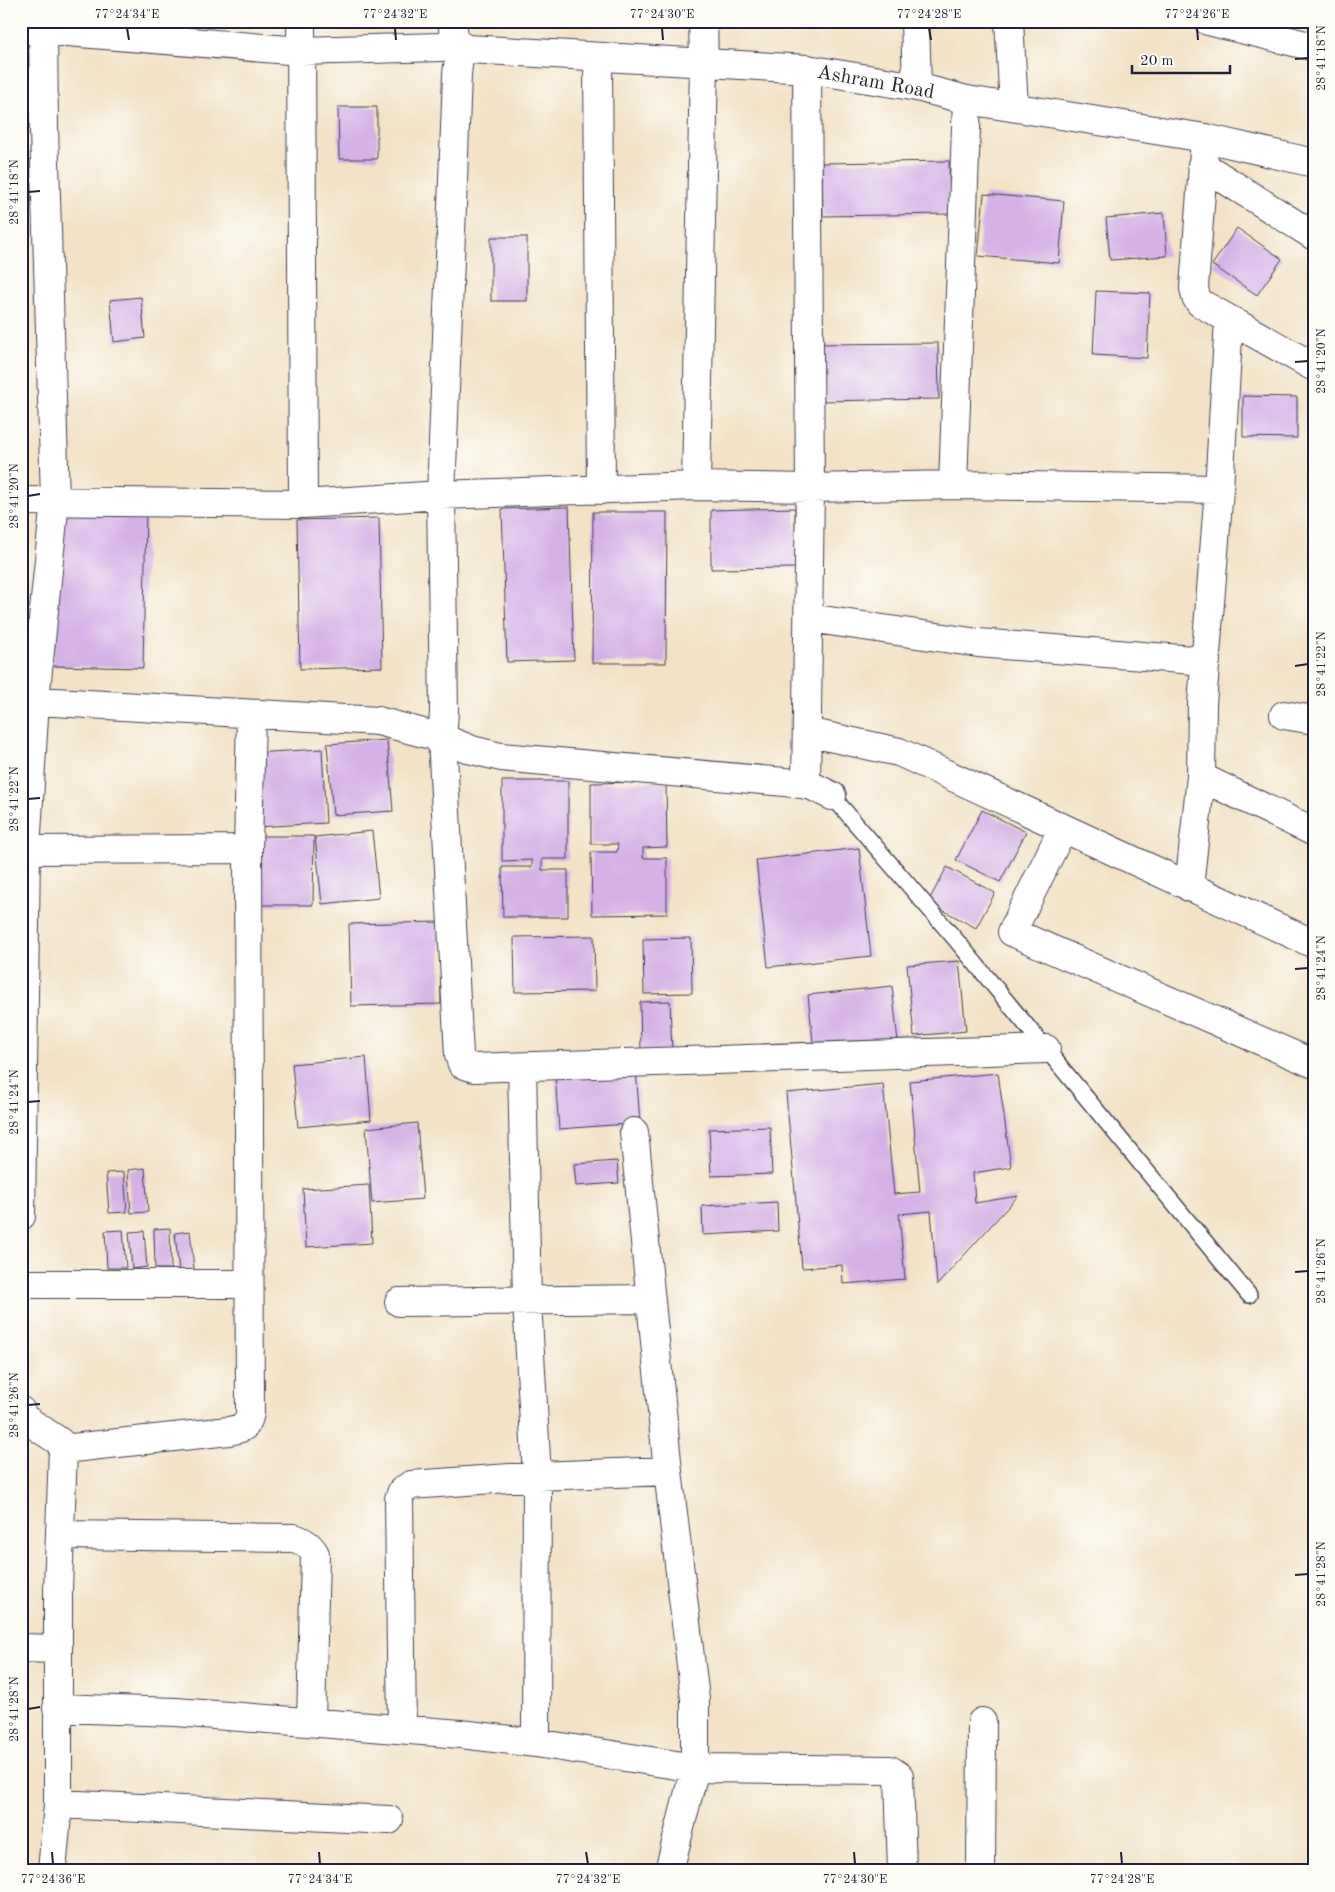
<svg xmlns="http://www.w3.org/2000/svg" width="1335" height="1892" font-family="'Old Standard TT',serif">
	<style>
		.building { fill: #d5b1e7 }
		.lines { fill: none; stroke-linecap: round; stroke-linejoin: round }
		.lane-casing { stroke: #413f50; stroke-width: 18 }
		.street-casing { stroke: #413f50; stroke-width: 30 }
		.secondary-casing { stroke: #413f50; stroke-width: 30 }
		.lane { stroke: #fff; stroke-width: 15 }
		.street { stroke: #fff; stroke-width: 28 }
		.secondary { stroke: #fff; stroke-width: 28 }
		.ticks { fill: none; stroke: #22223b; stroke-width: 2 }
		.labels { text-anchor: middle; stroke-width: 4; stroke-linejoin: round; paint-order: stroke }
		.street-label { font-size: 20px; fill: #22223b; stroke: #fdfcf7 }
		.neatline { fill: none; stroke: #22223b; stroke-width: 2 }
		.ticks-label { font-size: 12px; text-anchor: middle; fill: #22223b }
	</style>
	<rect width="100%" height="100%" fill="#fdfcf7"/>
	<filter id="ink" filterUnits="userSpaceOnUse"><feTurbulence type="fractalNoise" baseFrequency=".02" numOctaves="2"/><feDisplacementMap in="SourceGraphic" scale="10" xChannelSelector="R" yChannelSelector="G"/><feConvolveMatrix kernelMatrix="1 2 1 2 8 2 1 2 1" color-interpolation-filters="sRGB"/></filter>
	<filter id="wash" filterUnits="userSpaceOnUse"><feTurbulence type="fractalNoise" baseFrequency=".0096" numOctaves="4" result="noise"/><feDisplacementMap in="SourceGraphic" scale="20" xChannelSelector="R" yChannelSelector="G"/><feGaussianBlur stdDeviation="1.12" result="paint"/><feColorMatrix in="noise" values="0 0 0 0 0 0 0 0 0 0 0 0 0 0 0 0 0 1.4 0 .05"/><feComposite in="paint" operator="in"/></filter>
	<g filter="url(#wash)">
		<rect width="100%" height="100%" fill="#f3e2c6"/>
		<g id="blocks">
			<!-- building -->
			<path class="building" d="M21 55H29V102H21Z
				M338 107H377V159H339Z
				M949 161 950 214 823 216 822 163Z
				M984 194 1064 201 1059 263 978 256Z
				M1164 213 1167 256 1110 260 1106 218Z
				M1237 228 1282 259 1257 295 1212 265Z
				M491 237H527V301H491Z
				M1096 291 1150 293 1147 358 1093 355Z
				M141 297 145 338 114 342 110 300Z
				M938 343 939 399 818 401V344Z
				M1243 396 1297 397V438L1243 437Z
				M569 507 574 660 507 662 502 509Z
				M795 508 796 568 711 569V510Z
				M56 509 146 510 143 668 53 666Z
				M593 512H667L666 663H592Z
				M379 518 382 667 300 669 297 520Z
				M387 740 393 811 333 815 327 744Z
				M322 749 326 823 256 827 253 753Z
				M502 781H568V859H542V870H568V917H503L502 867H532V860L502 861Z
				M666 782 667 847 643 848V858H667V914L592 915 591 852H617L618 844H591V783Z
				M982 810 1026 832 1000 882 956 860Z
				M372 831 379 898 322 904 315 837Z
				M250 836H314L313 905H251Z
				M859 848 871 956 768 967 756 860Z
				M947 867 995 893 976 928 928 902Z
				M440 922 441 1004 351 1006 349 924Z
				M594 936 595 991 515 992 514 937Z
				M691 938 692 993 644 994 643 939Z
				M959 961 966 1031 914 1036 907 965Z
				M892 986 898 1042 814 1051 808 995Z
				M670 1001 672 1053H641L640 1002Z
				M366 1057 371 1120 298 1127 292 1064Z
				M636 1069 640 1123 559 1129 555 1075Z
				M998 1073 1011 1167 973 1173 975 1203 1018 1196 937 1285 931 1211 899 1214 905 1279 843 1284 842 1265 802 1268 786 1093 883 1084 894 1194 920 1192 910 1081Z
				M417 1123 423 1199 372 1203 366 1128Z
				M770 1127 772 1174 711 1176 709 1129Z
				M617 1161 619 1183 576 1186 574 1164Z
				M145 1168 148 1212 131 1213 128 1170Z
				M124 1172 127 1212 109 1213 106 1173Z
				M369 1185 372 1243 306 1247 303 1189Z
				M777 1202 778 1231 703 1235 702 1206Z
				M170 1228 171 1269H155L154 1229Z
				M123 1230 126 1268H107L105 1231Z
				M144 1231 147 1267 132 1269 129 1232Z
				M190 1231 194 1269 179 1271 175 1233Z"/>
		</g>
	</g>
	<g filter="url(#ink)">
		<use href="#blocks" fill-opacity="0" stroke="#413f50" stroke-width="1"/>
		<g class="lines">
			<defs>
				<path id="lane" d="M832 796 956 940 1249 1295"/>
				<path id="street" d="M301 21 303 504
					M915 21 917 87
					M1009 21 1014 107
					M1208 21 1314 47
					M21 30H43L301 51 441 47 456 43
					M460 46 457 75 441 495 444 712 442 738 459 1055 462 1064 474 1068 1046 1049
					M598 57 601 490
					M1205 138 1194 288 1196 297 1200 303 1314 367
					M1202 165 1314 236
					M953 485 967 100
					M696 486 704 63 703 21
					M21 501 303 504 441 495 696 486 810 488 953 485 1219 489
					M809 618 978 643 1206 661
					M21 700 378 721 442 738 472 750 501 757 785 782 810 785 832 796
					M1284 715 1314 720
					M807 732 899 752 1314 944
					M1201 777 1314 832
					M806 785 810 488 807 69
					M1063 828 1012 932 1314 1064
					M21 850 248 849
					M1189 887 1201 777 1202 704 1219 489 1229 320
					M522 1067 527 1301 537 1476 536 1743
					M634 1132 668 1471 695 1699V1768L669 1871
					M21 1216 26 850 35 700 55 500 44 129 43 21
					M21 1284H249
					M399 1302 650 1299
					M21 1411V1416L60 1442 63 1449 58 1590V1804L52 1871
					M63 1449 229 1431C243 1428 247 1428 250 1413L248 849 251 714
					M60 1535 294 1538C304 1541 310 1545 315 1554L311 1722
					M21 1648 57 1649
					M57 1708 176 1712 461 1734 536 1743 695 1768 890 1770 899 1776 902 1871
					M402 1729 399 1499 402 1491 411 1485 537 1476 668 1471
					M58 1804 389 1820
					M981 1871 982 1722"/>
				<path id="secondary" d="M453 21C453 37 452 44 468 49L807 69 917 87 967 100 1205 138 1314 163"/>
			</defs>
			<!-- lane casing -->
			<use href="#lane" class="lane-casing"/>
			<!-- street casing -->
			<use href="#street" class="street-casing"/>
			<!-- secondary casing -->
			<use href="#secondary" class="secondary-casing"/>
			<!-- lane -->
			<use href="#lane" class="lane"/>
			<!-- street -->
			<use href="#street" class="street"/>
			<!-- secondary -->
			<use href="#secondary" class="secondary"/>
		</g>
	</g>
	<!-- ticks -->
	<path class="ticks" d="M127 28 129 40M395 28 396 40M662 28 663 40M929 28 931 40M1197 28 1198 40M1295 59 1308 58M28 192 40 191M1295 362 1308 361M28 496 40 494M1295 666 1308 664M28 799 40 798M1295 969 1308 968M28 1102 40 1101M1295 1272 1308 1271M28 1405 40 1404M1295 1575 1308 1574M28 1709 40 1707M52 1852 53 1864M319 1852 320 1864M586 1852 588 1864M854 1852 855 1864M1121 1852 1122 1864"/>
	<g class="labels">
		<!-- street labels -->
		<g class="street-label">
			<text transform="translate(876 81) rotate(10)" y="7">Ashram Road</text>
		</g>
	</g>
	<!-- margin -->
	<rect width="1335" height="1892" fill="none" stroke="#fdfcf7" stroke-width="55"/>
	<!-- scale -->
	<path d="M1132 65v8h98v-8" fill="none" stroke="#22223b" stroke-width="2.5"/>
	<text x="1140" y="65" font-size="15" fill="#22223b" stroke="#fdfcf7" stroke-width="4" paint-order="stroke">20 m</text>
	<rect x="28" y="28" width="1280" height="1836" class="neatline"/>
	<g class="ticks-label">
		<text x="127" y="18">77°24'34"E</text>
		<text x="395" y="18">77°24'32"E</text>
		<text x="662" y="18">77°24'30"E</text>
		<text x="929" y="18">77°24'28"E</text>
		<text x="1197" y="18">77°24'26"E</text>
		<text transform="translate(1321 58) rotate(-90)" y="4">28°41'18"N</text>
		<text transform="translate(14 192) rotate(-90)" y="4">28°41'18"N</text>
		<text transform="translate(1321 361) rotate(-90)" y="4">28°41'20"N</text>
		<text transform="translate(14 496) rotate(-90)" y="4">28°41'20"N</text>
		<text transform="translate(1321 664) rotate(-90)" y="4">28°41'22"N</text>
		<text transform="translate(14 799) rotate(-90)" y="4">28°41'22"N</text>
		<text transform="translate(1321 968) rotate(-90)" y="4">28°41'24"N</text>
		<text transform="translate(14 1102) rotate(-90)" y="4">28°41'24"N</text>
		<text transform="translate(1321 1271) rotate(-90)" y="4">28°41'26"N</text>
		<text transform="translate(14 1405) rotate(-90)" y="4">28°41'26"N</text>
		<text transform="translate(1321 1574) rotate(-90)" y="4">28°41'28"N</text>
		<text transform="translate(14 1709) rotate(-90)" y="4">28°41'28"N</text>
		<text x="53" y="1883">77°24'36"E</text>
		<text x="320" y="1883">77°24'34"E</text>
		<text x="588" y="1883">77°24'32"E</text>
		<text x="855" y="1883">77°24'30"E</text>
		<text x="1122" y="1883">77°24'28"E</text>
	</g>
</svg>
